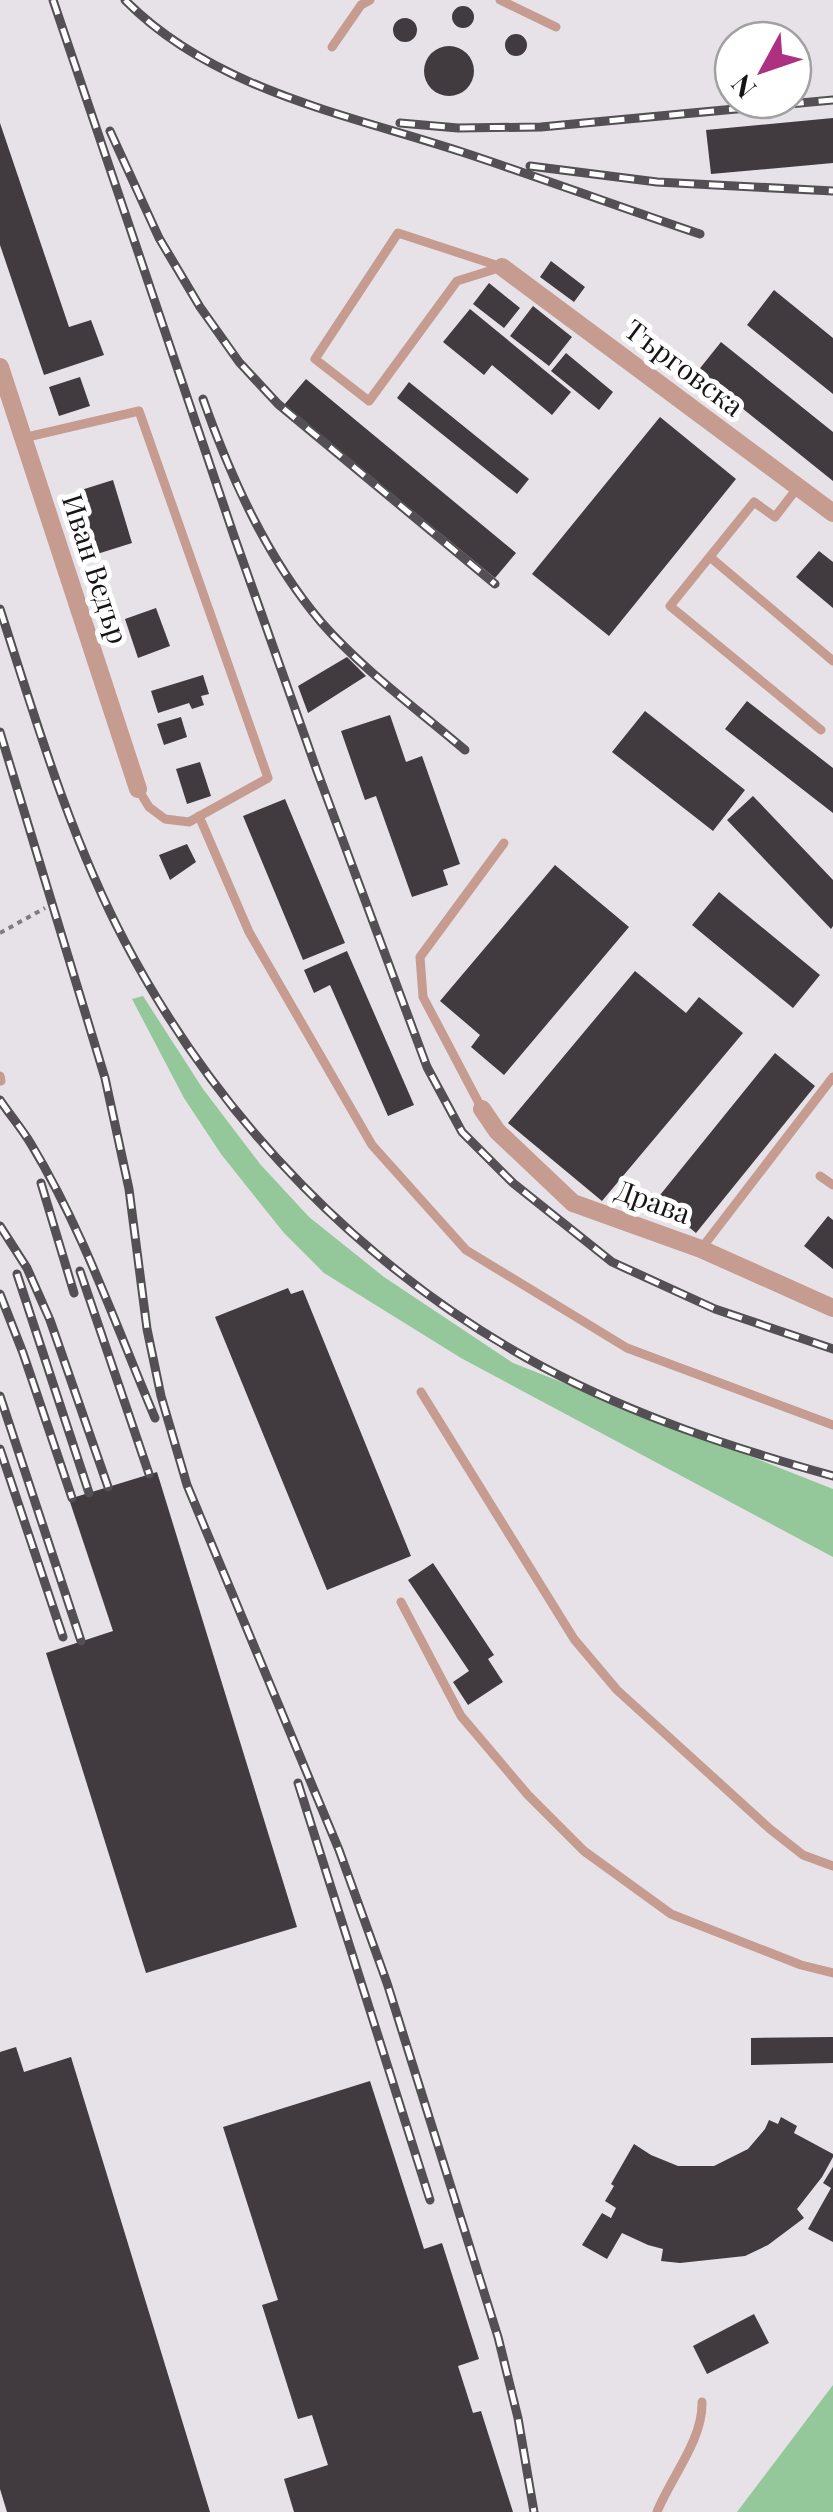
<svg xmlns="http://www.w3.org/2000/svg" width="833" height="2512" font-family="'Playfair Display',serif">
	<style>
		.green { fill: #94c79a }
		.building { fill: #413a3e }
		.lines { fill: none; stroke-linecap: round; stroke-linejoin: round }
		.path { stroke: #807c81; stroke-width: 4; stroke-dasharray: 5 5; stroke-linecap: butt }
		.service { stroke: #c69c90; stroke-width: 9 }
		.minor { stroke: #c69c90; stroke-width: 18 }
		.rail-casing { stroke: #534f54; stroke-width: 9 }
		.rail { stroke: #fff; stroke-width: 5; stroke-dasharray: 15; stroke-linecap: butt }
		.labels { text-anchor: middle; stroke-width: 10; stroke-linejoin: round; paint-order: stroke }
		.street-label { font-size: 28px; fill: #161417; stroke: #fff }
	</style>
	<rect width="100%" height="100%" fill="#e7e1e8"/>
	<!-- green -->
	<path class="green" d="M143 996 203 1089 260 1164 309 1217 384 1277 513 1363 833 1489V1557L461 1358 324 1273 284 1233 221 1154 184 1098 132 999Z
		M833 2385V2512H737Z"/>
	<!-- building -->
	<path class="building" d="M452 17a11 11 0 1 1 22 0a11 11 0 1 1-22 0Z
		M393 30a12 12 0 1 1 24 0a12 12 0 1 1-24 0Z
		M505 45a11 11 0 1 1 22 0a11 11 0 1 1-22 0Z
		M424 71a25 25 0 1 1 50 0a25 25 0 1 1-50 0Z
		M833 118V163L711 174 706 130Z
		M0 123 69 327 91 320 104 355 44 375 0 245Z
		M551 261 585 287 574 302 540 277Z
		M489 283 520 308 504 328 473 304Z
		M774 290 833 338V394L747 325Z
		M533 306 572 337 549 366 510 336Z
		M470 309 571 392 552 415 492 365 484 375 443 342Z
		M721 342 833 432V481L697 372Z
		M566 353 613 392 599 410 551 371Z
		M80 377 90 406 59 416 49 387Z
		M306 379 516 553 495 578 284 405Z
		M409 382 529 479 517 494 397 398Z
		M660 417 736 479 609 636 532 574Z
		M113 480 132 543 97 554 78 491Z
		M819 551 833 562V608L796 577Z
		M156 608 170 646 138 658 125 619Z
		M347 657 366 676 308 713 298 686Z
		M203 675 209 694 201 696 204 705 192 709 189 703 158 713 151 691Z
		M747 701 833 768V813L725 729Z
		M645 711 745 790 713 831 612 752Z
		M390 715 406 762 422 756 460 864 443 870 448 885 412 897 376 796 365 800 341 731Z
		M181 717 187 737 164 745 157 724Z
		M200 762 211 796 187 804 176 769Z
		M753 796 833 880V926L831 929 727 820Z
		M285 799 345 943 303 960 243 816Z
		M187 844 196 862 170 880 159 855Z
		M555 865 629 927 504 1075 471 1047 480 1035 440 1001Z
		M719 892 820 975 793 1008 692 925Z
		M347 951 414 1105 388 1116 330 985 314 993 304 970Z
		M635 971 686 1013 699 997 743 1033 602 1201 508 1123Z
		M775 1053 815 1086 696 1233 656 1200Z
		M828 1216 833 1220V1269L804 1246Z
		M288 1288 291 1294 303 1290 411 1556 327 1590 215 1317Z
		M157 1472 297 1927 146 1973 46 1653 113 1631 69 1499Z
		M433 1563 494 1655 488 1659 503 1682 468 1705 453 1682 469 1671 408 1580Z
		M833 2037V2063L751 2065V2038Z
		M16 2047 24 2072 71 2057 210 2512H7L0 2489V2052Z
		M370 2081 424 2249 442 2243 479 2359 458 2366 473 2413 481 2411 513 2512H294L284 2479 328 2465 312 2415 298 2419 262 2305 278 2300 223 2127Z
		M781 2117 797 2126 794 2133 833 2154V2157L822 2177 797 2209 804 2218 768 2245 745 2256 680 2263 661 2261 663 2249 648 2245 622 2233 607 2259 582 2245 602 2213 611 2218 616 2208 605 2201 614 2186 611 2184 634 2144 651 2155 678 2166H714L748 2149 765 2129 769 2120 778 2124Z
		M833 2167V2242L808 2229 831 2188 823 2183Z
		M754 2314 769 2343 707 2374 693 2346Z"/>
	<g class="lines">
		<!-- path -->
		<path class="path" d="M0 933 45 908"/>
		<!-- service -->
		<path class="service" d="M500 0 556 27
			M332 47 361 5 370 0
			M398 233 502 267 457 281 369 401 315 359Z
			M23 438 139 411 268 778 189 822 165 819 149 807 138 789
			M798 487 775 517 754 502 670 606 821 730
			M710 557 833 661
			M199 816 249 932 372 1145 466 1250 627 1348 833 1425
			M0 1076 1 1081
			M482 1109 423 997 420 957 504 843
			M820 1176 833 1185
			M701 1249 833 1077
			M421 1392 574 1639 617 1690 770 1829 803 1855 833 1866
			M401 1602 461 1716 528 1795 584 1851 671 1914 801 1965 833 1973
			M657 2512C671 2477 703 2440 702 2402"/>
		<!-- minor -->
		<path class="minor" d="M502 267 833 513
			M0 367 138 789
			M482 1109 497 1131 573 1203 701 1249 833 1308"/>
		<defs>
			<path id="rail" d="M53 0 234 536 317 771 427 1067 462 1132 513 1183 612 1262 715 1309 833 1349
				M125 0C214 90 346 114 462 152 541 178 620 207 700 234
				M400 123 458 128 541 127 833 100
				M110 131 159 238 200 307 239 362 278 404 495 584
				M530 166 657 182 833 191
				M203 399C231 478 267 558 321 622 363 670 417 709 465 750
				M0 609C36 721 70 837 125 942 219 1121 365 1271 543 1367 635 1416 733 1448 833 1476
				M0 732 105 1078 129 1189 147 1329 161 1396 187 1485 339 1850 387 1983 498 2337 518 2418 534 2512
				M0 1100C10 1115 22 1129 31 1144 83 1230 116 1326 155 1418
				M41 1183 74 1293
				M0 1226 27 1268 50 1320 108 1487
				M80 1271 149 1474
				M17 1274 89 1493
				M0 1294 23 1353 72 1498
				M0 1396 81 1641
				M0 1449 63 1637
				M298 1783 430 2200"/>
		</defs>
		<!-- rail casing -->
		<use href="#rail" class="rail-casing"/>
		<!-- rail -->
		<use href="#rail" class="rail"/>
	</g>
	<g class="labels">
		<!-- street labels -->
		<g class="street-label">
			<text transform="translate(684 368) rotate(37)" y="10">Търговска</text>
			<text transform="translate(95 569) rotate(72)" y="10">Иван Ведър</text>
			<text transform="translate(653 1202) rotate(20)" y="10">Драва</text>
		</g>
	</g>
	<!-- north arrow -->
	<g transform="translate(763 70) rotate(230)"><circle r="48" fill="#ffffff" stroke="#a2a1a2" stroke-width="2.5"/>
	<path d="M0-8L18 38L0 25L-18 38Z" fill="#ae3080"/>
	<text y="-15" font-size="28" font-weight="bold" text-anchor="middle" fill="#161417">N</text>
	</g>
</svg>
